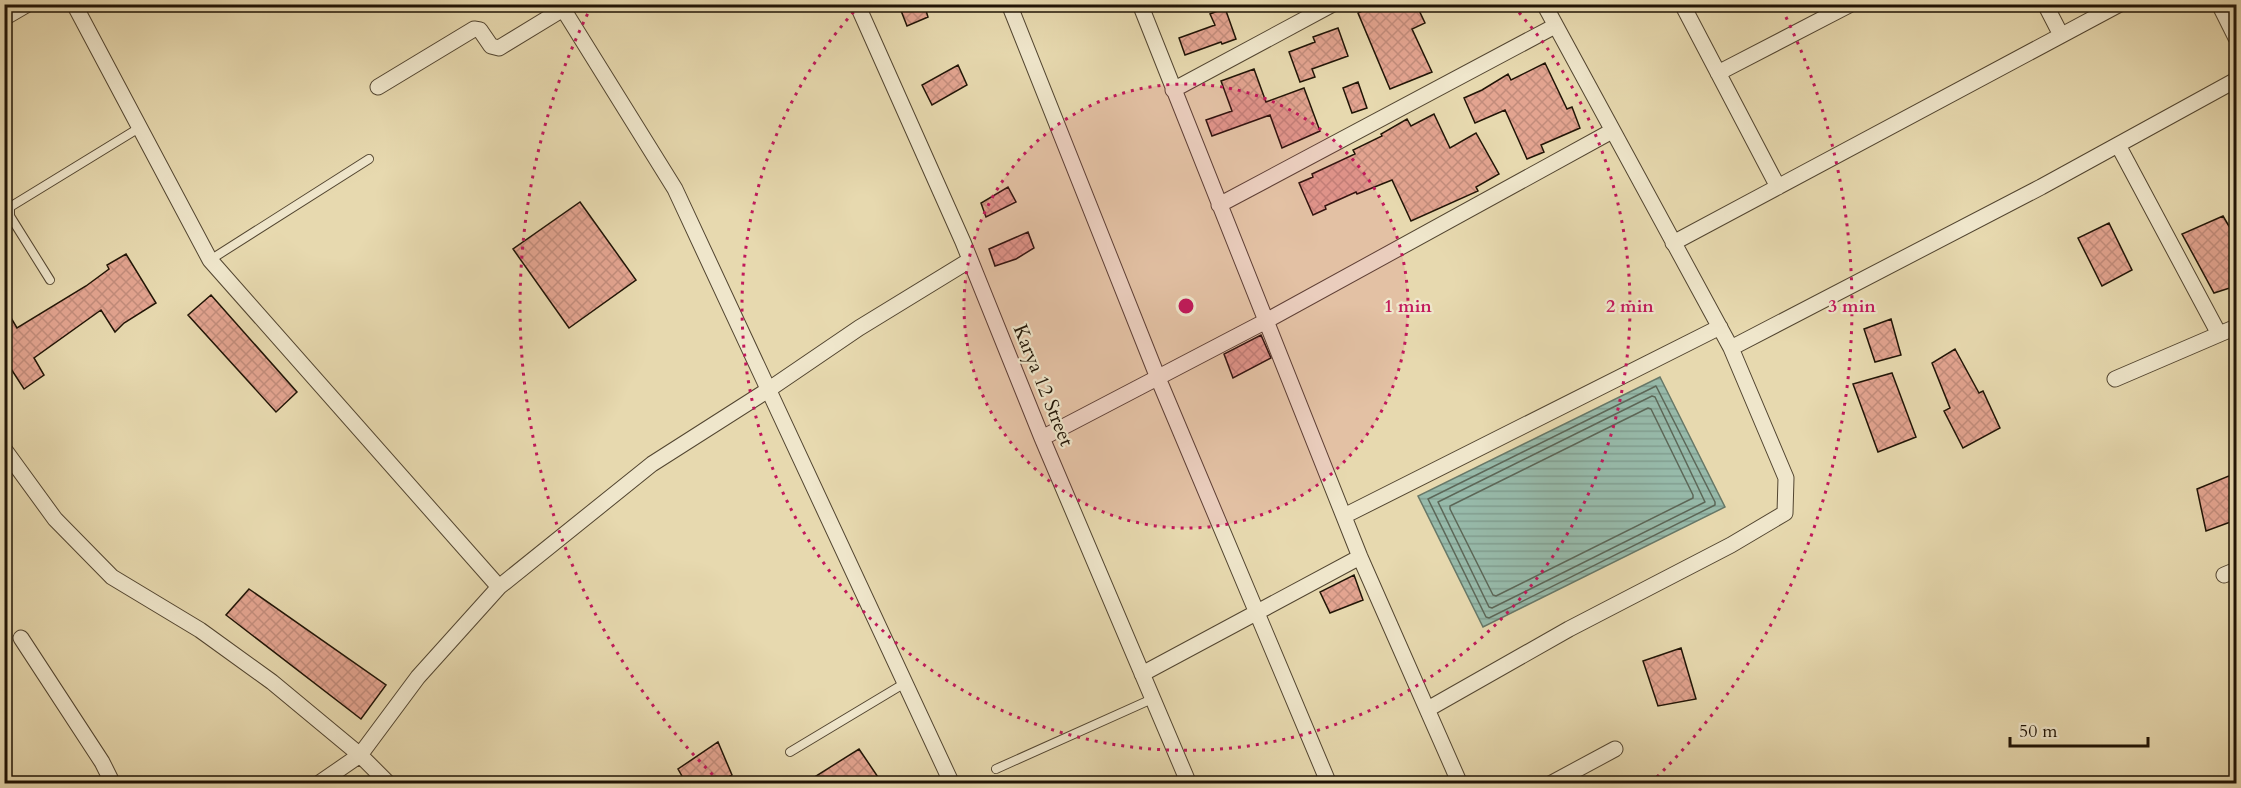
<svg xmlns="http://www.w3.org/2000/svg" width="2241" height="788" font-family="Cardo,serif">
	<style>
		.water { fill: url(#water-rules); stroke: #677868; stroke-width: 1.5 }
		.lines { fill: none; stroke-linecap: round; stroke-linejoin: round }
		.shore { stroke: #5c6758; stroke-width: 1.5 }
		.building { fill: url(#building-cross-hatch); stroke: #201406; stroke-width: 1.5 }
		.service-casing { stroke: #524530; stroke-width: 10 }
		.minor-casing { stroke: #524530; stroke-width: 17 }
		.service { stroke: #efe6cb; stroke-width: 8 }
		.minor { stroke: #efe6cb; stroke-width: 15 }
		.ring { fill: none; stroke: #c2185b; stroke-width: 3; stroke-dasharray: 3 6 }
		.labels { text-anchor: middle; stroke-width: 4.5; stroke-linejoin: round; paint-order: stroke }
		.street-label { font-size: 20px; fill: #201406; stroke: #efe6cb }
		.centre { fill: #c2185b; stroke: #efe6cb; stroke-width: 3 }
		.ring-label { font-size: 18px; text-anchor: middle; font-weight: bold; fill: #c2185b; stroke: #efe6cb; stroke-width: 4.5; stroke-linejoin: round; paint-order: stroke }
	</style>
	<defs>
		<pattern id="water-rules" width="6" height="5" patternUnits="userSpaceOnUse" patternTransform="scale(1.5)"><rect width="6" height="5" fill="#97baaa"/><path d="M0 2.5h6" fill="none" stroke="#829f91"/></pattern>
		<pattern id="building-cross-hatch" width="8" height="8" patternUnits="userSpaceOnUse" patternTransform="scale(1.5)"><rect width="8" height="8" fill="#e3a490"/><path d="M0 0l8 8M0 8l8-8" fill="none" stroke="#c28c7b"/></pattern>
	</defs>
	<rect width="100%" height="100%" fill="#e7d9af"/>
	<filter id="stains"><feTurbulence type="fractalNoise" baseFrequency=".00333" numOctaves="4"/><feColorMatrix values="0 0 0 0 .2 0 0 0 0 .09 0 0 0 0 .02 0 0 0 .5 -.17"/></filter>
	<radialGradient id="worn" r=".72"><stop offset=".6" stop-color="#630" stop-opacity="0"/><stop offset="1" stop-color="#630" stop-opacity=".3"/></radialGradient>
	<!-- water -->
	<path class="water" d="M1660 377 1725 507 1483 627 1418 496Z"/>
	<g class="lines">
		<!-- shore -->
		<path class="shore" d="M1656 386 1715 502V505L1489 618 1486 617 1428 499Z
			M1652 396 1655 397 1705 502 1492 608 1489 607 1438 502Z
			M1648 408 1651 409 1693 495V498L1496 596 1493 595 1450 509V506Z"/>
	</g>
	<!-- building -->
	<path class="building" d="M908 4H924L928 17 907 26 900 8Z
		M1377 4H1416L1425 23 1412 29 1432 72 1390 89 1358 13Z
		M1225 8 1236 39 1222 44 1221 42 1185 55 1179 38 1215 25 1210 14Z
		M1338 28 1348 56 1312 69 1315 77 1300 82 1289 52 1315 42 1313 37Z
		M1545 63 1567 109 1572 107 1580 128 1541 145 1544 152 1527 159 1505 110 1475 123 1464 98 1482 90 1508 74 1511 80Z
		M958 65 967 85 932 105 922 85Z
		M1254 69 1266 102 1304 88 1320 131 1282 148 1270 115 1212 136 1206 120 1232 111 1221 81Z
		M1358 82 1367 108 1352 113 1343 88Z
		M1434 114 1450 148 1476 133 1499 174 1476 187 1478 191 1411 221 1392 180 1357 194 1356 192 1325 206 1326 209 1313 215 1299 183 1313 177 1312 174 1355 154 1353 150 1382 136 1381 134 1407 119 1411 126Z
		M1008 187 1016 202 986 217 981 203Z
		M580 202 636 280 569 328 513 249Z
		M2223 216 2236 238V286L2214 293 2182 234Z
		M2109 223 2132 270 2102 286 2078 238Z
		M1028 232 1034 248 1016 259 995 266 989 249Z
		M126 254 156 303 124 323 115 332 101 310 34 358 44 375 24 389 4 358V306L17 328 86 286 109 269 107 265Z
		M211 295 297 392 276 412 188 315Z
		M1891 319 1901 355 1875 362 1864 329Z
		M1261 335 1271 358 1233 378 1224 354Z
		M1955 349 1979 393 1983 391 2000 428 1963 448 1944 411 1950 408 1932 363Z
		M1892 373 1916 437 1878 452 1853 384Z
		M2236 473V520L2206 531 2197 489Z
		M1354 575 1363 600 1330 613 1320 592Z
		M249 589 386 685 361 719 226 615Z
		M1681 648 1696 699 1658 706 1643 661Z
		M718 742 732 775 719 783H686L678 769Z
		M859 749 882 783H805Z"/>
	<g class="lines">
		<defs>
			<path id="service" d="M210 260 369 159
				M50 280 10 216V207L139 128
				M790 752 905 683
				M996 769 1152 699"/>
			<path id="minor" d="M74 4 210 260 499 587
				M560 4 675 189 952 784
				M857 4 963 242 1042 438 1189 784
				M1009 4 1158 378 1329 784
				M1140 4 1360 557 1460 784
				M1682 4 1778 187
				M2045 4 2061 35
				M2219 4 2236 38
				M4 18 28 4
				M1718 73 1851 4
				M378 87 474 29 480 30 491 46 499 48 563 9
				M1173 90 1333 4
				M2118 145 2219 334
				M1219 205 1555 26
				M1673 243 2120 4
				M1731 348 2041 187 2236 80
				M2115 379 2236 327
				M1042 438 1266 321 1612 131
				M4 449 55 519 112 577 200 630 272 682 360 755 389 784
				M1344 516 1720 327
				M2224 575 2236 570
				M21 638 102 762 113 784
				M1142 674 1360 557
				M1428 709 1569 629 1731 545 1785 513 1786 478 1731 348 1544 4
				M318 784 360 755 418 677 499 587 652 464 768 390 859 328 970 260
				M1550 784 1615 749"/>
		</defs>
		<!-- service casing -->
		<use href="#service" class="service-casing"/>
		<!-- minor casing -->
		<use href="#minor" class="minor-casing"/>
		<!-- service -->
		<use href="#service" class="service"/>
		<!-- minor -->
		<use href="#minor" class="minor"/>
	</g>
	<!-- distance rings -->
	<circle cx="1186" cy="306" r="222" fill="#c2185b" fill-opacity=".12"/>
	<g class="ring">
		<circle cx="1186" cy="306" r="222"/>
		<path d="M1513 6A444 444 0 1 1 859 6"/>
		<path d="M719 781A666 666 0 0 1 590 9M1782 9A666 666 0 0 1 1653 781"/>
	</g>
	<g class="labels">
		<!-- street labels -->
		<g class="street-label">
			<text transform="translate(1044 385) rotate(68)" y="7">Karya 12 Street</text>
		</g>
	</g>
	<circle cx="1186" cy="306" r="9" class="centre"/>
	<g class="ring-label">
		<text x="1408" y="312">1 min</text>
		<text x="1630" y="312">2 min</text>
		<text x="1852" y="312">3 min</text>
	</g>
	<!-- margin -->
	<rect width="2241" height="788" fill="none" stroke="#e7d9af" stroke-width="24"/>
	<rect x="6" y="6" width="2229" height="776" fill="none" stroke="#201406" stroke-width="3"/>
	<rect x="12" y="12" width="2217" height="764" fill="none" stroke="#201406" stroke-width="1.5"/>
	<!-- scale -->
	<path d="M2010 737v9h138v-9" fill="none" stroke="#201406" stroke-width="3"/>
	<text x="2019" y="737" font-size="18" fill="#201406" stroke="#efe6cb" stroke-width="4.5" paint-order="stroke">50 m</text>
	<rect width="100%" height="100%" filter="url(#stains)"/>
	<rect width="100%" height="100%" fill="url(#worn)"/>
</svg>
